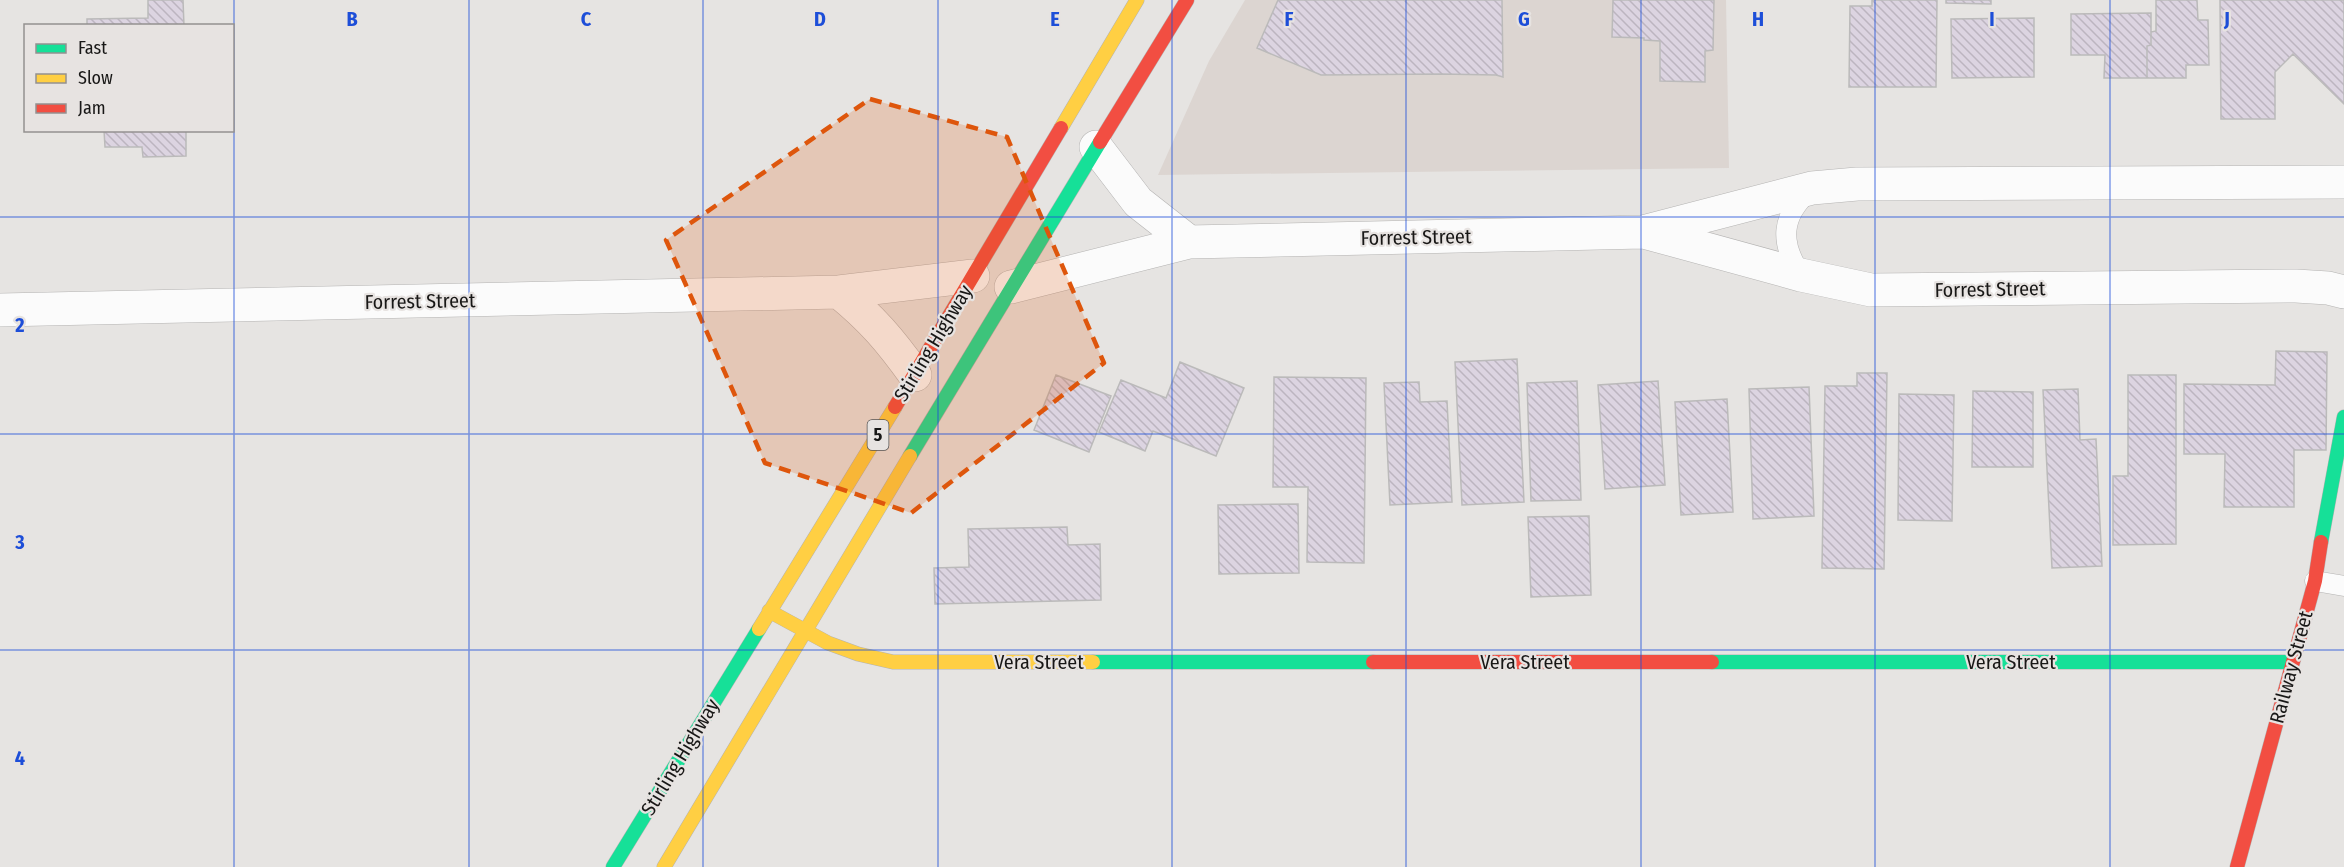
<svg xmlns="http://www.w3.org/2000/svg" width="2344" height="867" font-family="'Fira Sans Condensed',sans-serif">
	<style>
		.built { fill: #dcd5d1 }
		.building { fill: url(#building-back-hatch); stroke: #bbbaba; stroke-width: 1.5 }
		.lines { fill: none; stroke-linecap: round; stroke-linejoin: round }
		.lane-casing { stroke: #b4b3b2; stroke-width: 21 }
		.street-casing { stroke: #b4b3b2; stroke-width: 34 }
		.fast-casing { stroke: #b4b3b2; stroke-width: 15 }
		.slow-casing { stroke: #b4b3b2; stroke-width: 15 }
		.jam-casing { stroke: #b4b3b2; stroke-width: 15 }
		.lane { stroke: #fbfbfb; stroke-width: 20 }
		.street { stroke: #fbfbfb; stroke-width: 33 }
		.fast { stroke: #16e098; stroke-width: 14 }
		.slow { stroke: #ffcf43; stroke-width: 14 }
		.jam { stroke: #f24e42; stroke-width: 14 }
		.marked { fill: #de560c; fill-opacity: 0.2; stroke: #de560c; stroke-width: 4.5; stroke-dasharray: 12 8; stroke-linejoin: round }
		.grid { fill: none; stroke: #1d4ed8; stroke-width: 1.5; stroke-opacity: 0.55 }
		.labels { text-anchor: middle; stroke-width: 4.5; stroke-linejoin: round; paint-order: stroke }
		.shield { fill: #e7e3e1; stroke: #565453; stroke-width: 1.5 }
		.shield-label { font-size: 18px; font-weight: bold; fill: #181716 }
		.street-label { font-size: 20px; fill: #181716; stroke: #e7e3e1 }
		.grid-label { font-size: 20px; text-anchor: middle; font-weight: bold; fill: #1d4ed8; stroke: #e7e3e1; stroke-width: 4.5; stroke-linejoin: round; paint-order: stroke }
	</style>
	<defs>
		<pattern id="building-back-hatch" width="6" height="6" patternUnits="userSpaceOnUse" patternTransform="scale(1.5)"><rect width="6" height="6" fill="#dcd4e1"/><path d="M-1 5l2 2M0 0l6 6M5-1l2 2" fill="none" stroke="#bcb5c0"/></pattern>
	</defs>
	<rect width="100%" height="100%" fill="#e6e4e2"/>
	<!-- built -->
	<path class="built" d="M1245 0H1726L1729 168 1158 175 1209 61Z"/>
	<!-- building -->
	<path class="building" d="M148 0H183L184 26H87V19L148 18Z
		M1278 0H1502L1503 77 1496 75 1441 74 1321 75 1257 48Z
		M1613 0H1714L1713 50 1705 51V82L1660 81V41L1644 40V38L1612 37Z
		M1872 0H1937L1936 87H1849L1850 6H1872Z
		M1946 0H1991V4L1946 3Z
		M2156 0H2197L2198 20H2208L2209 65H2186V78H2147V46L2151 45V32L2156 31Z
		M2220 0H2344V104L2293 54 2275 72V119H2221Z
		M2151 13V45L2147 46V78H2104L2105 55H2071V14Z
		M2034 18V77L1952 78 1951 19Z
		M104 130H186V156L143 157 142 147H105Z
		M2276 351 2327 352 2326 450H2294V507H2224L2225 454H2184V384L2275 385Z
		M1517 359 1524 502 1462 505 1455 362Z
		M1180 362 1244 388 1216 456 1153 431 1145 451 1099 432 1121 380 1166 398Z
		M1857 373H1887L1884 569 1822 568 1825 386H1857Z
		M1056 375 1111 396 1089 452 1034 430Z
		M2128 375H2176V544L2113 545V476H2128Z
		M1274 377 1366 378 1364 563 1307 562 1308 487H1273Z
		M1577 381 1581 500 1531 501 1527 383Z
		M1658 381 1665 485 1605 489 1598 385Z
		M1419 382 1420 402 1447 401 1452 502 1390 505 1384 383Z
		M1809 387 1814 516 1753 519 1749 389Z
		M2078 389 2080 440 2096 439 2102 566 2052 568 2043 390Z
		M1973 391 2033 392V467H1972Z
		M1899 394 1954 395 1952 521 1898 520Z
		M1727 399 1733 512 1681 515 1675 402Z
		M1298 504 1299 573 1219 574 1218 505Z
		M1589 516 1591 595 1531 597 1528 517Z
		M1067 527 1068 545 1100 544 1101 600 935 604 934 568 969 567 968 529Z"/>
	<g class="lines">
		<defs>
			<path id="lane" d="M1801 275C1780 243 1780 217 1810 190
				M2315 581 2344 586"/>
			<path id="street" d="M1096 147 1138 202 1189 242
				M1644 232 1801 275 1871 290 2296 286 2328 288 2344 292
				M1011 287 1189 242 1643 232 1812 188 1857 184 2344 182
				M839 292C872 319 890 340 915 375
				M0 310 839 292 973 276"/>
			<path id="fast" d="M910 456 1100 142
				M2321 542 2344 417
				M1093 662H1373
				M1712 662H2292
				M613 867 759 629"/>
			<path id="slow" d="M1061 128 1137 0
				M769 611 828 643 858 654 893 662H1093
				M759 629 895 407
				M664 867 910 456"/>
			<path id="jam" d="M1100 142 1187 0
				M895 407 1061 128
				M1373 662H1712
				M2237 867 2315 581 2321 542"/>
		</defs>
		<!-- lane casing -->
		<use href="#lane" class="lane-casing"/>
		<!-- street casing -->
		<use href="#street" class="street-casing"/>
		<!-- fast casing -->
		<use href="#fast" class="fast-casing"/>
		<!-- slow casing -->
		<use href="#slow" class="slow-casing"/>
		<!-- jam casing -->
		<use href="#jam" class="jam-casing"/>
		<!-- lane -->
		<use href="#lane" class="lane"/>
		<!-- street -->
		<use href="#street" class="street"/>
		<!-- fast -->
		<use href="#fast" class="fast"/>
		<!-- slow -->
		<use href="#slow" class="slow"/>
		<!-- jam -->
		<use href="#jam" class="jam"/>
	</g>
	<!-- marked area -->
	<path class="marked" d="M870 99 1007 137 1104 363 911 513 765 463 666 240Z"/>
	<!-- grid -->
	<path class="grid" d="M234 0V867M469 0V867M703 0V867M938 0V867M1172 0V867M1406 0V867M1641 0V867M1875 0V867M2110 0V867M0 217H2344M0 434H2344M0 650H2344"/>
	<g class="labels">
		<!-- shield labels -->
		<rect class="shield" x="867.5" y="420" width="21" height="30" rx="4.5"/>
		<g class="shield-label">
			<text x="878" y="441">5</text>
		</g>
		<!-- street labels -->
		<g class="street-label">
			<text transform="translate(1416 237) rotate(-1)" y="7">Forrest Street</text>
			<text transform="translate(1990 289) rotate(-1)" y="7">Forrest Street</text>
			<text transform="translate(420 301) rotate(-1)" y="7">Forrest Street</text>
			<text transform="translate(933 343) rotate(-59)" y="7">Stirling Highway</text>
			<text x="1039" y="669">Vera Street</text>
			<text x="1525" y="669">Vera Street</text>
			<text x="2011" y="669">Vera Street</text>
			<text transform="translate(2291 667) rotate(-75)" y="7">Railway Street</text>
			<text transform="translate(680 757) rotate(-59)" y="7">Stirling Highway</text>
		</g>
	</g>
	<g class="grid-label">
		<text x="352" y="26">B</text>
		<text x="586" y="26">C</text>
		<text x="820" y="26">D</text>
		<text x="1055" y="26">E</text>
		<text x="1289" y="26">F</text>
		<text x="1524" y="26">G</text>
		<text x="1758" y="26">H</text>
		<text x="1992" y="26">I</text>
		<text x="2227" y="26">J</text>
		<text x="20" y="332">2</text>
		<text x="20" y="549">3</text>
		<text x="20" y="765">4</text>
	</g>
	<!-- legend -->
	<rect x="24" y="24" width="210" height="108" fill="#e7e3e1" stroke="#949190" stroke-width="1.5"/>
	<rect x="36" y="44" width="30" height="9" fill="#16e098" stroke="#949190" stroke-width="1.5"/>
	<text x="78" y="54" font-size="18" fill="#181716">Fast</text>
	<rect x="36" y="74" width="30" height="9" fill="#ffcf43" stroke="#949190" stroke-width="1.5"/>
	<text x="78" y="84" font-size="18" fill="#181716">Slow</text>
	<rect x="36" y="104" width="30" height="9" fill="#f24e42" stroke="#949190" stroke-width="1.5"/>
	<text x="78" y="114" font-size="18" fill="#181716">Jam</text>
</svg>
